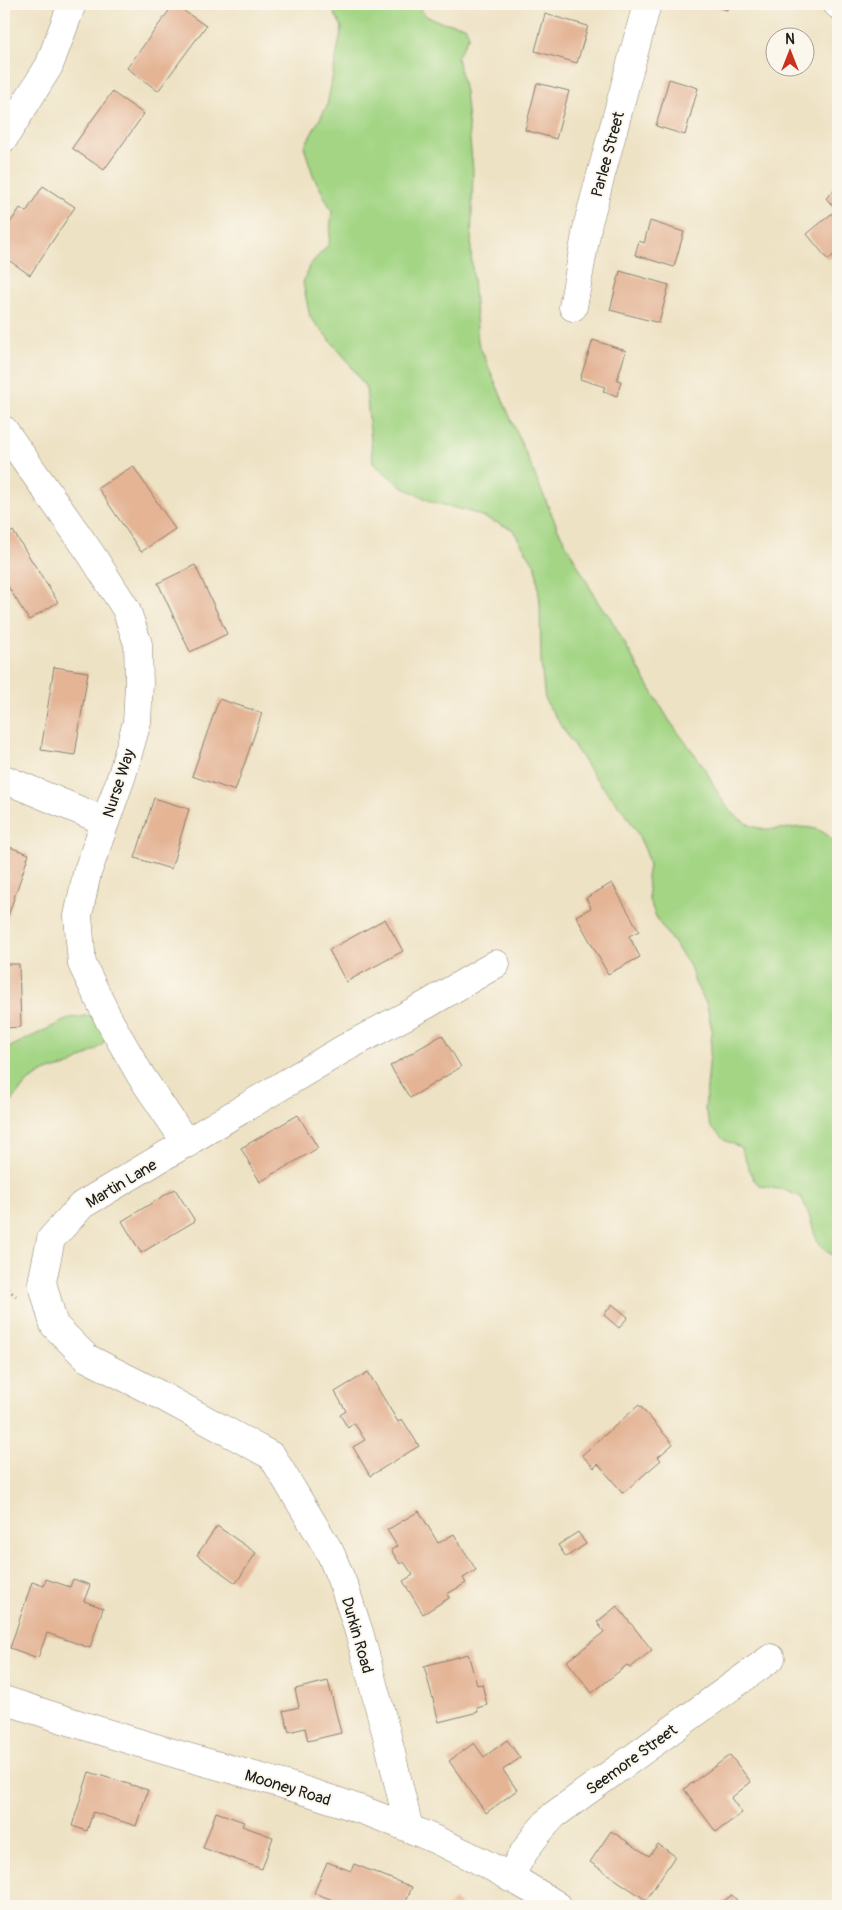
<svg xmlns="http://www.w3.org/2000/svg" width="842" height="1910" font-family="Pangolin,sans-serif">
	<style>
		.green { fill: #a3d584; stroke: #607850 }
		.building { fill: #e4b495 }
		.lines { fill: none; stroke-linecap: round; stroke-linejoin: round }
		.street-casing { stroke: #857f70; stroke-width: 29 }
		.path { stroke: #857f70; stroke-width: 3; stroke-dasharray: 1 4; stroke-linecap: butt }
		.street { stroke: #fff; stroke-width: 28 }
		.labels { text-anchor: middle; stroke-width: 4; stroke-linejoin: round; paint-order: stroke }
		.street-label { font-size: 16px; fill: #1c1c1c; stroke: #fbf7ec }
	</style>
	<rect width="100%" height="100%" fill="#fbf7ec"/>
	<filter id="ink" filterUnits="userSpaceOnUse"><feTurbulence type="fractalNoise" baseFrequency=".02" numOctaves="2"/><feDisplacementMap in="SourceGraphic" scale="10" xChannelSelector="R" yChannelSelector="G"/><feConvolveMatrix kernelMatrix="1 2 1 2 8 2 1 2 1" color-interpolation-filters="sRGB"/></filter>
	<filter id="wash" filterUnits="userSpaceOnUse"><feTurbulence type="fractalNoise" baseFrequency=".0096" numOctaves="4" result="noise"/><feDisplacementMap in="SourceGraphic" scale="20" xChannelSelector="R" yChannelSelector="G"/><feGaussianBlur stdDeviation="1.12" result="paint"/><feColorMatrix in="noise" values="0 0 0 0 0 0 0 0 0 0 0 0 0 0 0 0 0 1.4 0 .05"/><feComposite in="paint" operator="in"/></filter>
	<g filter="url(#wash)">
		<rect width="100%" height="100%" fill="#eee2c4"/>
		<!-- green -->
		<path class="green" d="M329 4H416L426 16 441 22 465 26 469 35 457 58 465 92 473 170 471 252 478 342 558 529 599 604 610 617C629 651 648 686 669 720 679 735 691 748 701 763 715 783 718 802 740 819 771 843 802 815 827 835 832 838 835 845 838 850V1258C815 1247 816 1237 809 1215 807 1209 804 1203 801 1197L784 1190 761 1186 754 1180 740 1147 724 1140 711 1127 705 1110 712 1031 707 1005 695 983 690 966 658 921 649 900 647 877 649 866 646 852 637 832 625 813 592 774 545 700 541 663 540 604 536 567 512 529 471 512 432 502 402 487 373 463 366 388 347 360 310 317 303 283 309 266 329 244 332 211 313 175 304 147 327 106 342 27Z
			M92 1015 109 1033 101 1046 86 1056 68 1066 46 1071 29 1081 18 1093 4 1114V1050L70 1018Z"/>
		<g id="blocks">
			<!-- building -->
			<path class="building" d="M174 4 206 26 158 91 127 68Z
				M707 4H729L727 10Z
				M545 14 588 26 577 63 535 51Z
				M669 79 698 88 685 135 656 126Z
				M537 83 569 91 556 139 525 130Z
				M112 92 144 114 104 170 72 148Z
				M43 186 75 207 30 275 4 257V232L20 208 26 212Z
				M838 187V251L828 260 807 234 836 210 826 198Z
				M650 221 684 232 674 267 635 255 639 241 644 243Z
				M620 271 669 285 659 323 610 310Z
				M593 340 626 351 617 380 621 381 617 396 603 391 605 387 580 379Z
				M133 466 175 529 141 552 98 488Z
				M13 531 58 602 29 620 4 580V537Z
				M195 565 227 634 190 652 158 583Z
				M54 667 88 672 75 755 41 750Z
				M219 699 262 713 235 791 192 776Z
				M154 798 189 809 171 869 135 858Z
				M4 845 29 854 7 919 4 918Z
				M612 883 639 931 629 936 640 957 608 974 576 916 591 908 586 898Z
				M385 919 403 951 346 982 329 950Z
				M4 964H19L21 1027 4 1028Z
				M442 1035 461 1067 410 1098 390 1066Z
				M298 1115 318 1148 260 1182 241 1148Z
				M175 1189 195 1221 141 1253 122 1221Z
				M612 1304 628 1317 619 1328 604 1315Z
				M368 1372 398 1422 402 1419 419 1446 370 1476 353 1447 365 1440 354 1423 348 1428 340 1415 346 1411 335 1392Z
				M639 1405 673 1444 658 1457 661 1460 623 1493 598 1464 594 1468 582 1455Z
				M419 1511 438 1543 454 1534 476 1570 463 1578 466 1583 447 1594 449 1598 423 1614 403 1581 413 1575 404 1562 400 1564 391 1550 397 1546 387 1530Z
				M217 1526 256 1553 236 1583 197 1555Z
				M578 1532 586 1544 566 1557 558 1545Z
				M46 1579 70 1587 73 1579 90 1585 84 1601 103 1608 90 1648 47 1633 38 1658 10 1648 32 1582 44 1586Z
				M617 1606 652 1650 630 1668 627 1665 592 1693 567 1661 604 1632 597 1622Z
				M468 1654 477 1685 482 1684 487 1705 477 1708 478 1712 439 1722 424 1666Z
				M328 1681 341 1733 308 1741 305 1728 289 1732 283 1711 299 1707 295 1689Z
				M507 1740 520 1758 503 1770 517 1790 486 1813 449 1761 474 1743 484 1757Z
				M730 1755 751 1782 731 1798 742 1813 716 1832 684 1789Z
				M89 1772 148 1790 136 1826 93 1812 87 1831 72 1826Z
				M216 1812 244 1822 242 1826 273 1837 262 1869 203 1848Z
				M611 1831 649 1856 658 1844 675 1856 646 1900 590 1862Z
				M327 1862 351 1871 354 1864 412 1887 404 1906H349L314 1893Z
				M732 1895 742 1906H717Z
				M454 1900 461 1906H448Z"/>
		</g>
	</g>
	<g filter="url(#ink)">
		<use href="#blocks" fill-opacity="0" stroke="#857f70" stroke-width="1"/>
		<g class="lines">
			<defs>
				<path id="street" d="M837 4 838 5
					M4 138 49 66 72 4
					M573 307 588 223 647 4
					M4 430 91 554 126 609 138 644 139 684 137 722 122 775 87 873 78 916 82 964 110 1022 141 1076 187 1144
					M4 779 105 821
					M4 1700C59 1718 114 1736 170 1752 217 1766 265 1778 312 1793 397 1820 483 1857 558 1906
					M409 1828 387 1736 359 1632 345 1589 330 1552 272 1456 158 1394 87 1358 54 1325 42 1282 51 1239 82 1205 345 1048 426 1005 496 964
					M510 1878C522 1852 534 1836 554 1815L771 1658"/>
			</defs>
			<!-- street casing -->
			<use href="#street" class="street-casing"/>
			<!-- path -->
			<path class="path" d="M4 1286 16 1296"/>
			<!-- street -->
			<use href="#street" class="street"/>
		</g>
	</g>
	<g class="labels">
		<!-- street labels -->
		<g class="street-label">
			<text transform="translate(607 154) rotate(-75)" y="6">Parlee Street</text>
			<text transform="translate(118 783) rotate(-72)" y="6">Nurse Way</text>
			<text transform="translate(121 1183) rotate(-31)" y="6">Martin Lane</text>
			<text transform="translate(358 1635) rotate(74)" y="6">Durkin Road</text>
			<text transform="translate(631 1759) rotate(-36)" y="6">Seemore Street</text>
			<text transform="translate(288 1787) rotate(17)" y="6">Mooney Road</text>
		</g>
	</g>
	<!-- margin -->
	<rect width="842" height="1910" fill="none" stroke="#fbf7ec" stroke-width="20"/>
	<!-- north arrow -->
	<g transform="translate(790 52)"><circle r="24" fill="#fbf7ec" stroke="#a29f99"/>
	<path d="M0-4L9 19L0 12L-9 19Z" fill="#c8321e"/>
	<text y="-8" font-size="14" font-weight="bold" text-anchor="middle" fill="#1c1c1c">N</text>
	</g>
</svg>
